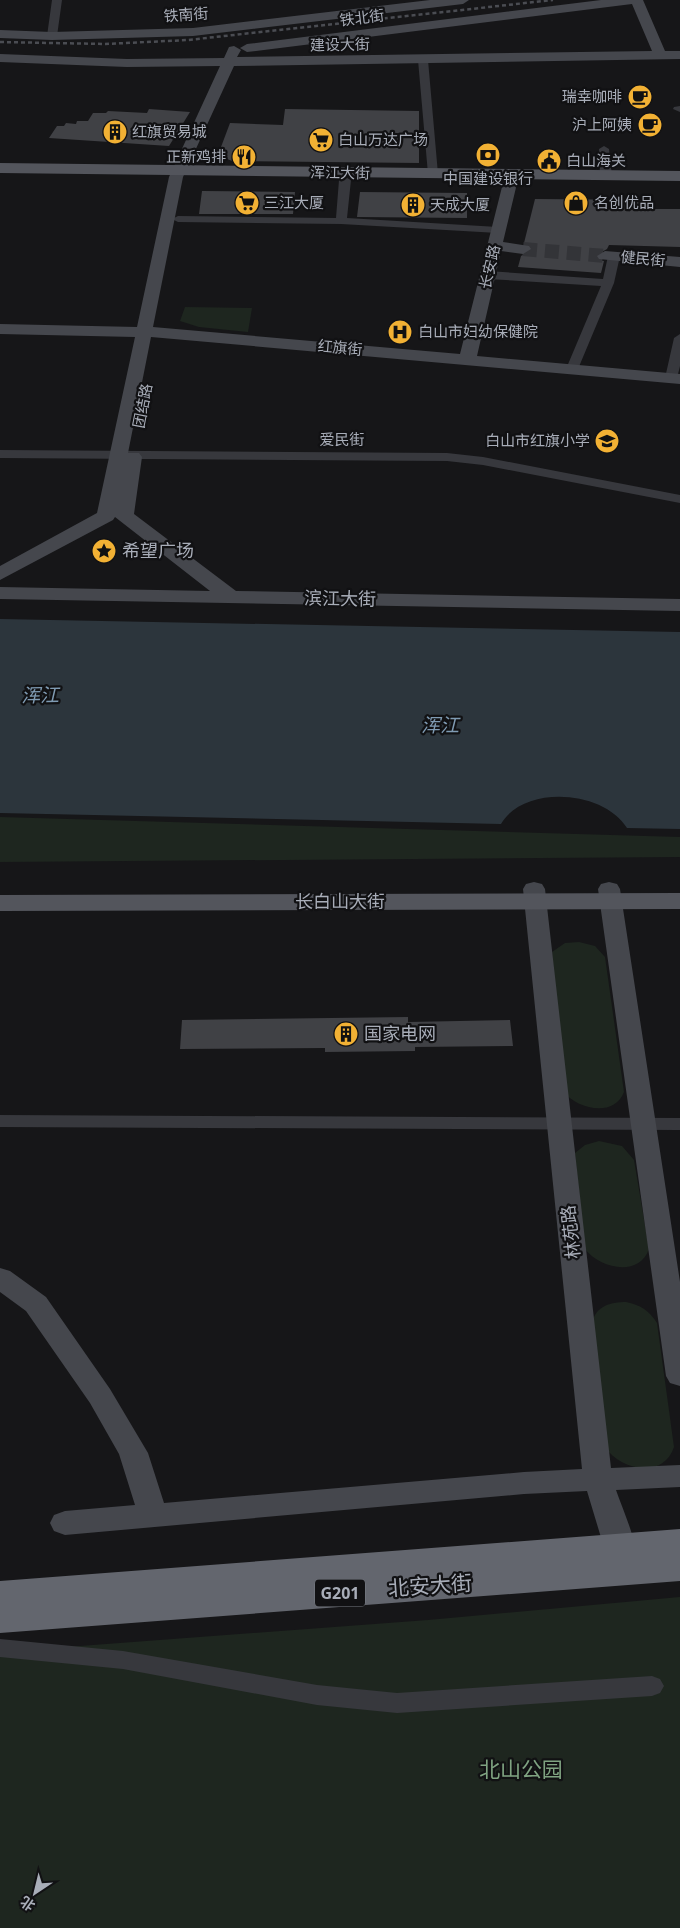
<svg xmlns="http://www.w3.org/2000/svg" width="680" height="1928" font-family="'Open Sans','Noto Sans SC',sans-serif">
	<style>
		.green { fill: #1e261f }
		.water { fill: #2c353c }
		.building { fill: #404145 }
		.lines { fill: none; stroke-linecap: round; stroke-linejoin: round }
		.secondary-tunnel { stroke: #333438; stroke-width: 14; stroke-dasharray: 14 8; stroke-linecap: butt }
		.street { fill: #37383d; fill-rule: evenodd }
		.secondary { fill: #45474d; fill-rule: evenodd }
		.primary { fill: #53555c; fill-rule: evenodd }
		.highway { fill: #63666e; fill-rule: evenodd }
		.rail { stroke: #4a4c52; stroke-width: 2.5; stroke-dasharray: 4 3; stroke-linecap: butt }
		.labels { text-anchor: middle; stroke-width: 4.5; stroke-linejoin: round; paint-order: stroke }
		.far-street-label { font-size: 15px; fill: #a8adb8; stroke: #111113 }
		.far-poi-label { font-size: 15px; fill: #a8adb8; stroke: #111113; text-anchor: start }
		.shield { fill: #111113; stroke: #7b7e86; stroke-width: 1 }
		.shield-label { font-size: 16px; font-weight: bold; fill: #a8adb8 }
		.poi-label { font-size: 18px; fill: #a8adb8; stroke: #111113; text-anchor: start }
		.street-label { font-size: 18px; fill: #a8adb8; stroke: #111113 }
		.water-label { font-size: 19px; font-style: italic; fill: #7f9bb3; stroke: #111113 }
		.near-street-label { font-size: 21px; fill: #a8adb8; stroke: #111113 }
		.near-park-label { font-size: 21px; fill: #7fa381; stroke: #111113 }
	</style>
	<rect width="100%" height="100%" fill="#161618"/>
	<!-- green -->
	<path class="green" d="M185 307 252 308 248 332 199 327 180 321Z
		M0 817 680 837V857L0 862Z
		M579 942 595 946 605 957 624 1092C614 1118 577 1109 564 1092L552 952 565 943Z
		M599 1141 622 1146 634 1160 649 1249C639 1278 599 1268 585 1249L575 1153 585 1145Z
		M626 1302C640 1305 649 1310 657 1323L674 1447C663 1480 620 1470 605 1447L592 1323C596 1306 610 1302 626 1302Z
		M680 1597V1928H0V1652L428 1620Z"/>
	<!-- water -->
	<path class="water" d="M0 619 680 632V829L627 828C604 790 524 784 501 824L0 813Z"/>
	<!-- building -->
	<path class="building" d="M149 109 190 112 169 146 49 138 57 126H64L66 123 76 124 77 121H88L93 113H106L108 111 147 113Z
		M285 109 419 111V163L232 161 218 155 230 123 283 125Z
		M202 191 295 192 293 214H199Z
		M360 192 467 193V218L357 217Z
		M535 199 651 200 654 209H680V247L609 245 607 249 595 256 597 260 604 261 601 273 518 267 521 256 533 249 531 245 524 243Z
		M408 1017V1022L510 1020 513 1046 415 1047V1051L325 1052V1048L180 1049 182 1020Z"/>
	<g class="lines">
		<!-- secondary-tunnel -->
		<path class="secondary-tunnel" d="M523 249 605 256"/>
		<!-- street -->
		<path class="street" d="M52 0H62L57 36 52 39 47 36Z
			M423 57 428 60 438 174 433 177 428 174 418 60Z
			M680 106V112L673 109 674 107Z
			M604 146 609 149 612 176 606 179 600 176 599 149Z
			M345 177 351 180 347 218 498 227 504 230 498 233 341 224 178 222 172 219 178 216 336 218 339 180Z
			M614 253 620 256 614 283 578 369 572 373 566 369 601 286 488 279 482 275 488 271 603 279 608 256Z
			M680 334V366L677 378 671 382 665 378 674 338Z
			M0 450 447 453 483 457 680 495V503L483 465 447 461 0 458Z
			M0 1115 680 1118V1130L0 1127Z
			M0 1639 123 1651 317 1685 397 1693 652 1676 660 1679 664 1686 660 1693 652 1696 397 1713 317 1705 123 1669 0 1657Z"/>
		<!-- secondary -->
		<path class="secondary" d="M430 0H469L463 4 193 36 52 40 0 38V30L52 32 193 28Z
			M601 0H643L665 51H680V59L234 66 183 177 153 327 460 354 505 175 512 171 519 175 503 242 529 246 531 249 523 254 501 251 477 356 680 374V384L151 337 128 453H139L142 457 134 514 236 591 680 599V611L0 599V587L210 591 115 517 113 520 0 580V566L97 513 135 337 0 334V324L137 327 169 177 220 66 127 67 0 62V54L127 59 224 58 229 47 234 46 241 50 237 57 652 51 632 4 247 52 240 48 247 44Z
			M605 251 680 257V267L599 259 597 256Z
			M534 882 542 884 545 889 611 1468 680 1465V1487L616 1490C623 1511 644 1554 634 1574L623 1577 612 1574 587 1491 524 1494 65 1535 54 1531 50 1523 54 1515 65 1511 135 1505 119 1454 90 1403 26 1311 0 1292V1268L10 1271 46 1297 110 1389 148 1453 164 1503 524 1472 582 1469 523 889 526 884Z
			M609 882 617 884 620 889 680 1282V1386L670 1383 666 1376 598 889 601 884Z"/>
		<!-- primary -->
		<path class="primary" d="M0 163 680 171V181L0 173Z
			M680 893V909L0 911V895Z"/>
		<!-- highway -->
		<path class="highway" d="M680 1529V1581L0 1633V1581Z"/>
		<!-- rail -->
		<path class="rail" d="M0 42 105 44 188 40 553 0"/>
	</g>
	<!-- icons -->
	<defs>
		<symbol id="cafe-disc" viewBox="-11 -11 22 22"><circle r="9.5" fill="#f2b134" stroke="#111113"/><path d="M-5.5-4.5H6V0H3Q3 3.5 0 3.5H-2.5Q-5.5 3.5-5.5 0ZM3-3.2v2h1.7v-2ZM-6 4.5H4V6H-6Z" fill="#111"/></symbol>
		<symbol id="building-disc" viewBox="-11 -11 22 22"><circle r="9.5" fill="#f2b134" stroke="#111113"/><path d="M-4-6H4V6H1V3H-1V6H-4ZM-2.5-4.3h1.7v1.8h-1.7ZM.8-4.3h1.7v1.8H.8ZM-2.5-1h1.7V.8h-1.7ZM.8-1h1.7V.8H.8Z" fill="#111"/></symbol>
		<symbol id="supermarket-disc" viewBox="-11 -11 22 22"><circle r="9.5" fill="#f2b134" stroke="#111113"/><path d="M-6-5.5h2.5l.6 2H6L4.5 2H-2.5L-4.4-4H-6ZM-1.5 3.2a1.3 1.3 0 1 0 .1 0ZM3 3.2a1.3 1.3 0 1 0 .1 0Z" fill="#111"/></symbol>
		<symbol id="bank-disc" viewBox="-11 -11 22 22"><circle r="9.5" fill="#f2b134" stroke="#111113"/><path d="M-6-4H6V4H-6ZM0-2.3a2.3 2.3 0 1 0 0 4.6a2.3 2.3 0 1 0 0-4.6Z" fill="#111"/></symbol>
		<symbol id="restaurant-disc" viewBox="-11 -11 22 22"><circle r="9.5" fill="#f2b134" stroke="#111113"/><path d="M-5-6h1v4h1v-4h1v4h1v-4h1v5L-1.5 .5V6h-2V.5L-5-1ZM5-6V6H3V1.5H1.5Q1.5-4 5-6Z" fill="#111"/></symbol>
		<symbol id="civic-disc" viewBox="-11 -11 22 22"><circle r="9.5" fill="#f2b134" stroke="#111113"/><path d="M-.6-6.5H3V-4.5H.6V-3L4-1V1h2V6H-6V1h2V-1L-.6-3ZM-1.2 2.5V6h2.4V2.5Z" fill="#111"/></symbol>
		<symbol id="shop-disc" viewBox="-11 -11 22 22"><circle r="9.5" fill="#f2b134" stroke="#111113"/><path d="M-5-2.5h2.3a2.7 3.5 0 0 1 5.4 0H5L5.5 6h-11ZM-1.5-2.5h3a1.5 2.3 0 0 0-3 0Z" fill="#111"/></symbol>
		<symbol id="hospital-disc" viewBox="-11 -11 22 22"><circle r="9.5" fill="#f2b134" stroke="#111113"/><path d="M-5-5h3v3.5h4V-5h3V5h-3V1.5h-4V5h-3Z" fill="#111"/></symbol>
		<symbol id="school-disc" viewBox="-11 -11 22 22"><circle r="9.5" fill="#f2b134" stroke="#111113"/><path d="M0-5L7-2L0 1L-7-2ZM-4 1L0 2.5L4 1V4Q0 6-4 4Z" fill="#111"/></symbol>
		<symbol id="sight-disc" viewBox="-11 -11 22 22"><circle r="9.5" fill="#f2b134" stroke="#111113"/><path d="M0-6L1.8-2.2L6-1.7L2.9 1.2L3.7 5.4L0 3.3L-3.7 5.4L-2.9 1.2L-6-1.7L-1.8-2.2Z" fill="#111"/></symbol>
	</defs>
	<g fill-rule="evenodd">
		<use href="#cafe-disc" x="626" y="83" width="28" height="28"/>
		<use href="#cafe-disc" x="636" y="111" width="28" height="28"/>
		<use href="#building-disc" x="101" y="118" width="28" height="28"/>
		<use href="#supermarket-disc" x="307" y="126" width="28" height="28"/>
		<use href="#bank-disc" x="474" y="141" width="28" height="28"/>
		<use href="#restaurant-disc" x="230" y="143" width="28" height="28"/>
		<use href="#civic-disc" x="535" y="147" width="28" height="28"/>
		<use href="#supermarket-disc" x="233" y="189" width="28" height="28"/>
		<use href="#shop-disc" x="562" y="189" width="28" height="28"/>
		<use href="#building-disc" x="399" y="191" width="28" height="28"/>
		<use href="#hospital-disc" x="386" y="318" width="28" height="28"/>
		<use href="#school-disc" x="593" y="427" width="28" height="28"/>
		<use href="#sight-disc" x="90" y="537" width="28" height="28"/>
		<use href="#building-disc" x="332" y="1020" width="28" height="28"/>
	</g>
	<g class="labels">
		<!-- far-street labels -->
		<g class="far-street-label">
			<text transform="translate(186 15) rotate(-4)" y="5">铁南街</text>
			<text transform="translate(362 18) rotate(-7)" y="5">铁北街</text>
			<text transform="translate(340 45) rotate(-1)" y="5">建设大街</text>
			<text transform="translate(340 173) rotate(1)" y="5">浑江大街</text>
			<text transform="translate(643 259) rotate(5)" y="5">健民街</text>
			<text transform="translate(490 267) rotate(-77)" y="5">长安路</text>
			<text transform="translate(340 348) rotate(5)" y="5">红旗街</text>
			<text transform="translate(143 406) rotate(-79)" y="5">团结路</text>
			<text x="342" y="445">爱民街</text>
		</g>
		<!-- far-poi labels -->
		<g class="far-poi-label">
			<text x="622" y="102" text-anchor="end">瑞幸咖啡</text>
			<text x="632" y="130" text-anchor="end">沪上阿姨</text>
			<text x="132" y="137">红旗贸易城</text>
			<text x="338" y="145">白山万达广场</text>
			<text x="226" y="162" text-anchor="end">正新鸡排</text>
			<text x="566" y="166">白山海关</text>
			<text x="488" y="184" text-anchor="middle">中国建设银行</text>
			<text x="264" y="208">三江大厦</text>
			<text x="594" y="208">名创优品</text>
			<text x="430" y="210">天成大厦</text>
			<text x="418" y="337">白山市妇幼保健院</text>
			<text x="590" y="446" text-anchor="end">白山市红旗小学</text>
		</g>
		<!-- shield labels -->
		<rect class="shield" x="315" y="1579.5" width="50" height="27" rx="4"/>
		<g class="shield-label">
			<text x="340" y="1599">G201</text>
		</g>
		<!-- poi labels -->
		<g class="poi-label">
			<text x="122" y="557">希望广场</text>
			<text x="364" y="1040">国家电网</text>
		</g>
		<!-- street labels -->
		<g class="street-label">
			<text transform="translate(340 599) rotate(1)" y="6">滨江大街</text>
			<text x="340" y="908">长白山大街</text>
			<text transform="translate(571 1232) rotate(-96)" y="6">林苑路</text>
		</g>
		<!-- water labels -->
		<g class="water-label">
			<text transform="translate(40 695) rotate(-1)" y="7">浑江</text>
			<text x="440" y="732">浑江</text>
		</g>
		<!-- near-street labels -->
		<g class="near-street-label">
			<text transform="translate(430 1586) rotate(-4)" y="7">北安大街</text>
		</g>
		<!-- near-park labels -->
		<g class="near-park-label">
			<text x="521" y="1777">北山公园</text>
		</g>
	</g>
	<!-- north arrow -->
	<g transform="translate(35 1893) rotate(215)" stroke="#111113" stroke-width="4" paint-order="stroke">
	<path d="M0-4L9 19L0 12L-9 19Z" fill="#a8adb8"/>
	<text y="-8" font-size="14" font-weight="bold" text-anchor="middle" fill="#a8adb8">北</text>
	</g>
</svg>
